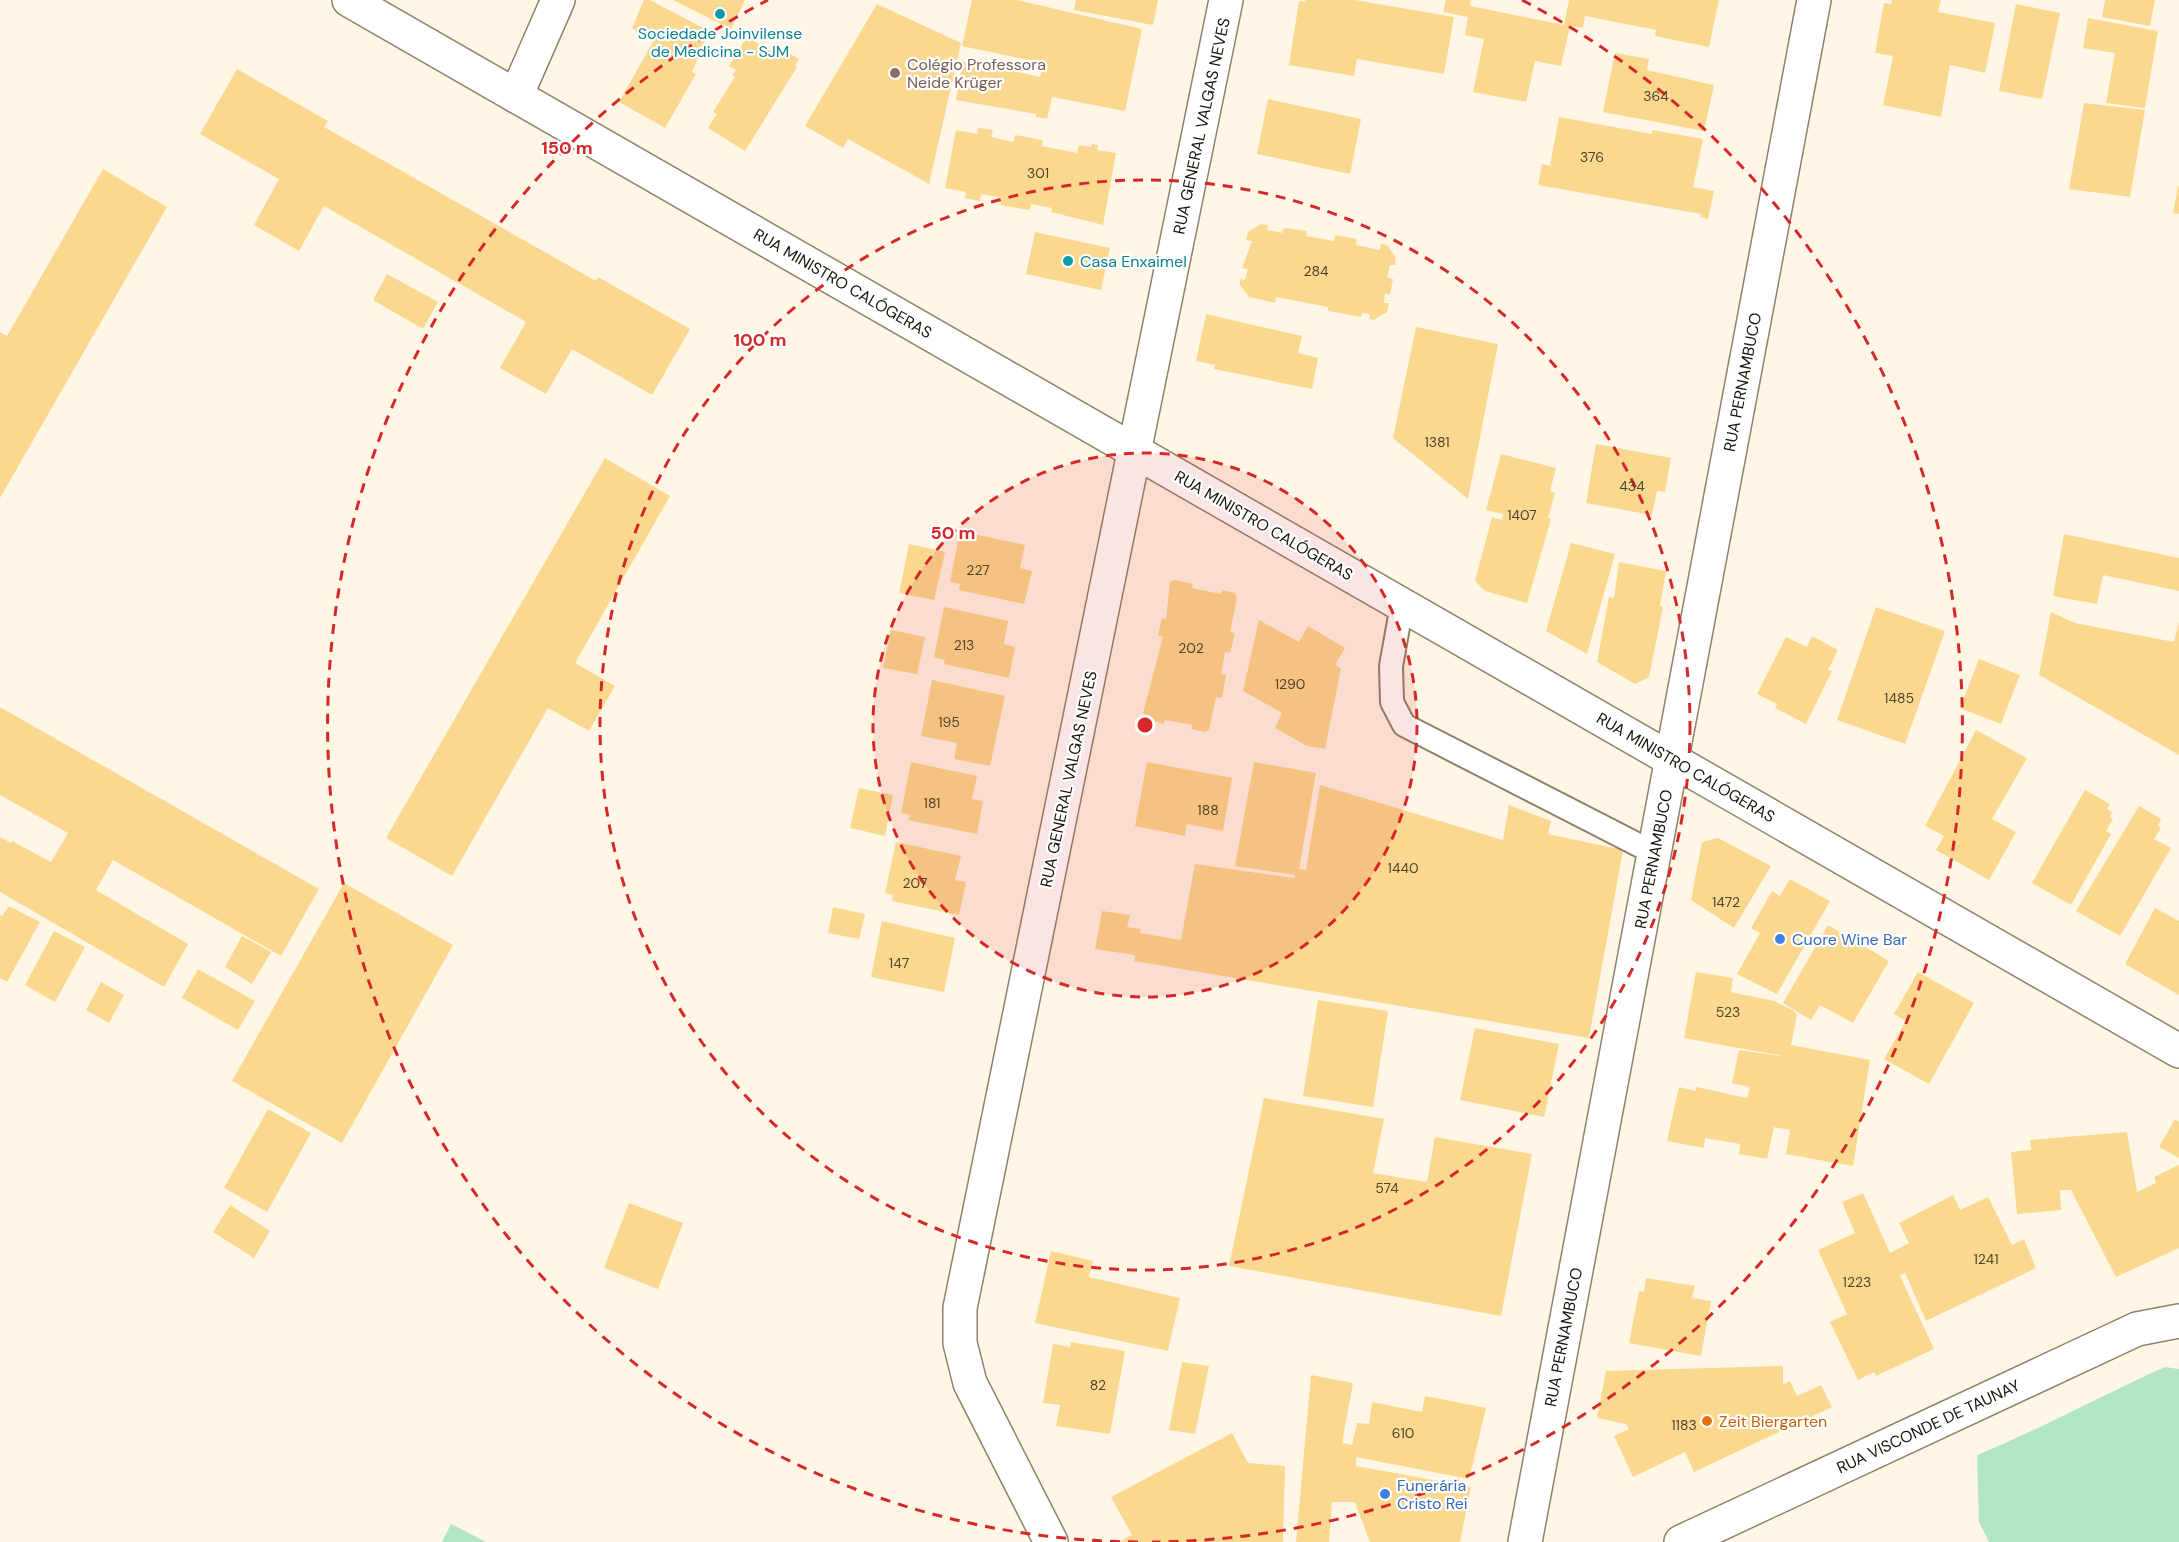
<svg xmlns="http://www.w3.org/2000/svg" width="2179" height="1542" font-family="'DM Sans',sans-serif">
	<style>
		.green { fill: #b2e6c3 }
		.building { fill: #fbd88f }
		.lines { fill: none; stroke-linecap: round; stroke-linejoin: round }
		.lane-casing { stroke: #8f8269; stroke-width: 26 }
		.street-casing { stroke: #8f8269; stroke-width: 36 }
		.secondary-casing { stroke: #8f8269; stroke-width: 36 }
		.primary-casing { stroke: #8f8269; stroke-width: 36 }
		.lane { stroke: #fff; stroke-width: 22 }
		.street { stroke: #fff; stroke-width: 33 }
		.secondary { stroke: #fff; stroke-width: 33 }
		.primary { stroke: #fff; stroke-width: 33 }
		.ring { fill: none; stroke: #d62828; stroke-width: 3; stroke-dasharray: 10 8 }
		.culture-dot { fill: #0f9aa8; stroke: #fff; stroke-width: 2 }
		.education-dot { fill: #8d6e63; stroke: #fff; stroke-width: 2 }
		.shop-dot { fill: #3f7fe0; stroke: #fff; stroke-width: 2 }
		.food-dot { fill: #e8710a; stroke: #fff; stroke-width: 2 }
		.labels { text-anchor: middle; stroke-width: 4.5; stroke-linejoin: round; paint-order: stroke }
		.number-label { font-size: 14px; fill: #51442a }
		.culture-label { font-size: 16px; fill: #0d838f; stroke: #fff }
		.education-label { font-size: 16px; fill: #785e54; stroke: #fff; text-anchor: start }
		.street-label { font-size: 16px; fill: #181309; stroke: #fff }
		.shop-label { font-size: 16px; fill: #366cbe; stroke: #fff; text-anchor: start }
		.food-label { font-size: 16px; fill: #c56008; stroke: #fff; text-anchor: start }
		.centre { fill: #d62828; stroke: #fff; stroke-width: 3 }
		.ring-label { font-size: 18px; text-anchor: middle; font-weight: bold; fill: #d62828; stroke: #fff; stroke-width: 4.5; stroke-linejoin: round; paint-order: stroke }
	</style>
	<rect width="100%" height="100%" fill="#fff6e6"/>
	<!-- green -->
	<path class="green" d="M2165 1367 2179 1369V1542H1989L1979 1522 1977 1455C2041 1429 2102 1395 2165 1367Z
		M451 1524 486 1542H442Z"/>
	<!-- building -->
	<path class="building" d="M644 0H650L709 31 692 72 696 74 665 128 619 102 653 42 632 28Z
		M673 0H745L731 29Z
		M972 0H1017L1142 29 1125 111 1052 97 1047 119 1036 117V114L956 100 963 62 996 68 997 64 1018 68V72L1040 77 1043 63 962 46Z
		M1076 0H1158L1153 25 1074 10Z
		M1305 0H1355L1454 17 1444 74 1357 59 1354 76 1289 65 1299 1 1305 2Z
		M1446 0H1471L1470 6 1564 25 1569 0H1719L1709 47 1655 36 1656 30 1585 16 1583 28 1570 26 1561 66 1535 61 1526 102 1473 92 1484 39 1465 35 1468 17 1443 12Z
		M1892 0H1941L1938 12 1995 23 1985 73 1950 65 1941 117 1883 105 1893 56 1875 53 1884 3 1891 4Z
		M2105 0H2155L2150 26 2102 17Z
		M877 4 961 43 929 184 848 139 843 148 805 126Z
		M2016 4 2060 13 2042 99 1999 91Z
		M2088 18 2158 31 2145 108 2106 103 2115 53 2083 48Z
		M747 37 781 57 785 51 799 59 795 65 797 67 745 151 708 128 717 114 713 112 735 77 732 75 736 70 729 66Z
		M1615 53 1649 59 1647 70 1714 85 1704 131 1603 112Z
		M237 69 328 121 324 127 596 281 598 277 690 329 652 395 572 349 546 394 500 368 526 322 324 206 299 251 254 225 279 179 200 134Z
		M1268 99 1361 119 1350 174 1257 154Z
		M2084 103 2145 110 2130 197 2069 189Z
		M1559 117 1652 134V130L1703 139 1693 187 1714 191 1708 219 1700 217 1701 214 1538 185 1542 164 1550 166Z
		M978 128 993 130 991 137 1013 142 1015 135 1043 140 1042 146 1077 153 1079 145 1091 147 1092 144 1098 145 1097 150 1116 153 1103 225 1051 212 1052 208 1031 204 1030 210 1000 205 1002 198 981 194 980 201 965 198 966 192 945 188 956 130 977 134Z
		M103 169 167 207 0 498V332L7 336Z
		M2178 186H2179V214L2173 213Z
		M1261 224 1268 225 1267 230 1282 233 1284 228 1307 231 1306 236 1334 241 1335 235 1357 239 1356 245 1380 250 1381 244 1387 245 1396 258 1395 265H1390L1387 277 1393 279 1390 295 1385 293 1384 303H1389L1387 312 1374 320 1369 319 1370 314 1362 313 1361 317 1328 311V307L1276 297 1275 303 1249 297 1240 285V279L1245 280 1248 269 1242 268 1252 241 1246 240 1248 232Z
		M1035 232 1110 248 1101 290 1026 274Z
		M387 274 438 302 423 329 373 300Z
		M1206 314 1302 336 1298 353 1318 358 1312 389 1214 369 1215 365 1196 361Z
		M1416 327 1498 344 1468 499 1393 438Z
		M1596 444 1671 458 1665 492 1657 491 1652 515 1586 503Z
		M1501 454 1556 468 1550 491 1555 493 1548 518 1551 519 1527 603 1485 591 1475 581 1492 517 1502 520 1503 514 1486 510Z
		M605 458 670 496 575 663 615 686 589 731 548 708 452 876 386 838Z
		M960 531 1025 545 1020 568 1032 571 1024 604 959 590 960 584 950 582Z
		M2064 534 2179 558V591L2103 575 2097 604 2053 596Z
		M1571 543 1615 554 1587 654 1546 631Z
		M909 544 945 552 934 600 899 593Z
		M1619 562 1666 571 1660 606 1663 607 1649 677 1635 684 1597 662 1609 597 1614 598Z
		M1175 580 1193 584 1192 588 1221 594 1222 590 1235 593 1237 598 1230 632 1235 633 1230 653 1225 652 1221 674 1226 675 1222 698 1216 697 1209 730 1205 732 1191 729 1193 725 1165 720 1164 724 1149 720 1143 713 1163 637 1158 636 1162 618 1166 619 1170 582Z
		M944 607 1008 621 1004 644 1015 647 1009 678 944 664 945 660 934 657Z
		M1876 607 1945 631 1905 744 1837 720Z
		M2051 612 2075 623 2174 642 2179 622V755L2039 675Z
		M1259 620 1299 642 1308 626 1345 648 1335 665 1341 668 1325 749 1307 746 1275 728 1282 713 1243 691Z
		M891 630 925 637 917 674 883 668Z
		M1812 636 1838 650 1828 670 1832 671 1806 724 1775 708 1777 704 1757 694 1786 637 1807 647Z
		M1979 659 2020 675 2001 724 1960 708Z
		M932 680 1005 696 990 766 954 759 957 743 921 736Z
		M0 707 319 889 281 956 113 860 96 890 188 944 164 987 0 892V837L11 843 12 841 51 862 68 833 0 795Z
		M1976 730 2027 758 1992 819 2016 832 1989 880 1936 850 1944 836 1925 826Z
		M911 762 977 776 972 799 983 801 977 834 908 820 910 815 901 813Z
		M1147 762 1232 778 1223 831 1187 824 1185 836 1135 826Z
		M1254 762 1316 773 1299 869 1306 870 1320 785 1503 840 1509 805 1551 821 1548 834 1623 850 1589 1038 1134 961 1135 955 1095 949 1102 911 1130 915 1127 927 1141 929 1140 933 1181 940 1195 864 1294 878 1295 875 1235 866Z
		M859 788 893 795 885 836 850 828Z
		M2085 790 2110 804 2107 809 2112 812 2110 817 2113 819 2106 831 2111 834 2071 905 2032 883Z
		M2139 806 2161 819 2158 826 2161 828 2154 839 2171 848 2120 936 2076 911Z
		M1718 838 1771 866 1734 928 1691 900 1702 842Z
		M896 842 961 856 955 880 966 882 959 915 892 901 893 895 885 893Z
		M1790 879 1830 901 1777 994 1737 974 1760 933 1751 928 1772 891 1780 896Z
		M344 883 453 945 342 1143 232 1081Z
		M9 906 40 922 7 982 0 978V915L2 916Z
		M833 907 865 914 859 939 828 933Z
		M2155 908 2179 921V995L2125 964Z
		M882 921 955 938 944 992 871 977Z
		M1828 925 1889 961 1853 1023 1820 1005 1811 1020 1783 1003Z
		M54 931 85 947 55 1002 25 985Z
		M242 936 271 952 252 984 225 967Z
		M198 969 255 1001 238 1030 182 998Z
		M1696 972 1733 978 1731 992 1774 1001 1793 1010 1797 1015 1791 1045 1870 1060 1853 1166 1786 1154 1790 1130 1774 1127 1767 1159 1739 1154 1740 1144 1705 1138 1704 1148 1667 1141 1679 1087 1696 1091V1087L1747 1098 1750 1087 1732 1083 1739 1050 1793 1058 1684 1038Z
		M1918 972 1974 1003 1929 1084 1884 1059 1906 1021 1894 1014Z
		M101 982 124 995 109 1023 86 1010Z
		M1318 1000 1388 1011 1373 1107 1303 1096Z
		M1475 1028 1559 1044 1544 1117 1460 1100Z
		M1264 1098 1384 1119 1373 1173 1427 1182 1435 1137 1532 1154 1501 1316 1229 1266Z
		M268 1109 311 1133 267 1212 224 1188Z
		M2175 1119 2179 1122V1158L2159 1147Z
		M2127 1132 2137 1192 2156 1183 2154 1177 2179 1165V1248L2116 1277 2071 1190H2060L2061 1210 2017 1214 2011 1152 2031 1150 2030 1140Z
		M1863 1193 1890 1253 1909 1243 1899 1223 1953 1195 1960 1210 1988 1197 2012 1245 2024 1239 2036 1268 1926 1321 1905 1273 1900 1276 1934 1349 1876 1376 1874 1372 1858 1380 1830 1322 1847 1314 1818 1250 1855 1233 1842 1202Z
		M629 1203 683 1223 658 1289 604 1268Z
		M230 1205 270 1231 254 1258 213 1232Z
		M1051 1251 1093 1261 1089 1277 1180 1298 1168 1351 1035 1323Z
		M1646 1278 1695 1286 1692 1298 1711 1301 1701 1356 1629 1343 1639 1291 1644 1292Z
		M1071 1342 1125 1351 1110 1434 1056 1426 1060 1405 1043 1403 1053 1344 1070 1347Z
		M1182 1362 1209 1366 1195 1434 1169 1430Z
		M1783 1366V1385L1790 1381 1797 1396 1821 1385 1832 1407 1694 1472 1685 1452 1633 1477 1614 1436 1629 1429 1626 1424 1597 1418 1606 1371Z
		M1311 1375 1353 1383 1342 1443 1352 1445 1357 1423 1369 1424 1372 1402 1422 1412 1425 1396 1486 1408 1469 1479 1356 1457V1466L1471 1487 1460 1542H1370L1355 1502H1332L1329 1542H1296Z
		M1232 1433 1248 1463 1285 1466 1283 1542H1119L1132 1535 1111 1497Z"/>
	<g class="lines">
		<defs>
			<path id="lane" d="M1402 605 1391 666 1392 702 1404 725 1654 853"/>
			<path id="street" d="M516 96 558 0
				M1525 1542 1814 0"/>
			<path id="secondary" d="M1051 1542 970 1383 960 1343V1308L1226 0"/>
			<path id="primary" d="M349 0 2179 1051
				M1681 1542 2137 1329 2179 1321"/>
		</defs>
		<!-- lane casing -->
		<use href="#lane" class="lane-casing"/>
		<!-- street casing -->
		<use href="#street" class="street-casing"/>
		<!-- secondary casing -->
		<use href="#secondary" class="secondary-casing"/>
		<!-- primary casing -->
		<use href="#primary" class="primary-casing"/>
		<!-- lane -->
		<use href="#lane" class="lane"/>
		<!-- street -->
		<use href="#street" class="street"/>
		<!-- secondary -->
		<use href="#secondary" class="secondary"/>
		<!-- primary -->
		<use href="#primary" class="primary"/>
	</g>
	<!-- distance rings -->
	<circle cx="1145" cy="725" r="272" fill="#d62828" fill-opacity=".12"/>
	<g class="ring">
		<circle cx="1145" cy="725" r="272"/>
		<circle cx="1145" cy="725" r="545"/>
		<path d="M1138 1542A817 817 0 0 1 768 0M1522 0A817 817 0 0 1 1152 1542"/>
	</g>
	<!-- markers -->
	<g class="culture-dot">
		<circle cx="720" cy="14" r="6"/>
		<circle cx="1068" cy="261" r="6"/>
	</g>
	<circle class="education-dot" cx="895" cy="73" r="6"/>
	<g class="shop-dot">
		<circle cx="1780" cy="939" r="6"/>
		<circle cx="1385" cy="1494" r="6"/>
	</g>
	<circle class="food-dot" cx="1707" cy="1421" r="6"/>
	<g class="labels">
		<!-- number labels -->
		<g class="number-label">
			<text x="1656" y="101">364</text>
			<text x="1592" y="162">376</text>
			<text x="1038" y="178">301</text>
			<text x="1316" y="276">284</text>
			<text x="1437" y="447">1381</text>
			<text x="1632" y="491">434</text>
			<text x="1522" y="520">1407</text>
			<text x="978" y="575">227</text>
			<text x="964" y="650">213</text>
			<text x="1191" y="653">202</text>
			<text x="1290" y="689">1290</text>
			<text x="1899" y="703">1485</text>
			<text x="949" y="727">195</text>
			<text x="932" y="808">181</text>
			<text x="1208" y="815">188</text>
			<text x="1403" y="873">1440</text>
			<text x="915" y="888">207</text>
			<text x="1726" y="907">1472</text>
			<text x="899" y="968">147</text>
			<text x="1728" y="1017">523</text>
			<text x="1387" y="1193">574</text>
			<text x="1986" y="1264">1241</text>
			<text x="1857" y="1287">1223</text>
			<text x="1098" y="1390">82</text>
			<text x="1684" y="1430">1183</text>
			<text x="1403" y="1438">610</text>
		</g>
		<!-- culture labels -->
		<g class="culture-label">
			<text x="720" y="39">Sociedade Joinvilense<tspan x="720" dy="18">de Medicina - SJM</tspan></text>
			<text x="1080" y="267" text-anchor="start">Casa Enxaimel</text>
		</g>
		<!-- education labels -->
		<g class="education-label">
			<text x="907" y="70">Colégio Professora<tspan x="907" dy="18">Neide Krüger</tspan></text>
		</g>
		<!-- street labels -->
		<g class="street-label">
			<text transform="translate(1201 126) rotate(-78)" y="6">RUA GENERAL VALGAS NEVES</text>
			<text transform="translate(843 283) rotate(30)" y="6">RUA MINISTRO CALÓGERAS</text>
			<text transform="translate(1742 382) rotate(-79)" y="6">RUA PERNAMBUCO</text>
			<text transform="translate(1264 525) rotate(30)" y="6">RUA MINISTRO CALÓGERAS</text>
			<text transform="translate(1686 767) rotate(30)" y="6">RUA MINISTRO CALÓGERAS</text>
			<text transform="translate(1068 779) rotate(-78)" y="6">RUA GENERAL VALGAS NEVES</text>
			<text transform="translate(1653 859) rotate(-79)" y="6">RUA PERNAMBUCO</text>
			<text transform="translate(1563 1337) rotate(-79)" y="6">RUA PERNAMBUCO</text>
			<text transform="translate(1928 1426) rotate(-25)" y="6">RUA VISCONDE DE TAUNAY</text>
		</g>
		<!-- shop labels -->
		<g class="shop-label">
			<text x="1792" y="945">Cuore Wine Bar</text>
			<text x="1397" y="1491">Funerária<tspan x="1397" dy="18">Cristo Rei</tspan></text>
		</g>
		<!-- food labels -->
		<g class="food-label">
			<text x="1719" y="1427">Zeit Biergarten</text>
		</g>
	</g>
	<circle cx="1145" cy="725" r="9" class="centre"/>
	<g class="ring-label">
		<text x="567" y="154">150 m</text>
		<text x="760" y="346">100 m</text>
		<text x="953" y="539">50 m</text>
	</g>
</svg>
